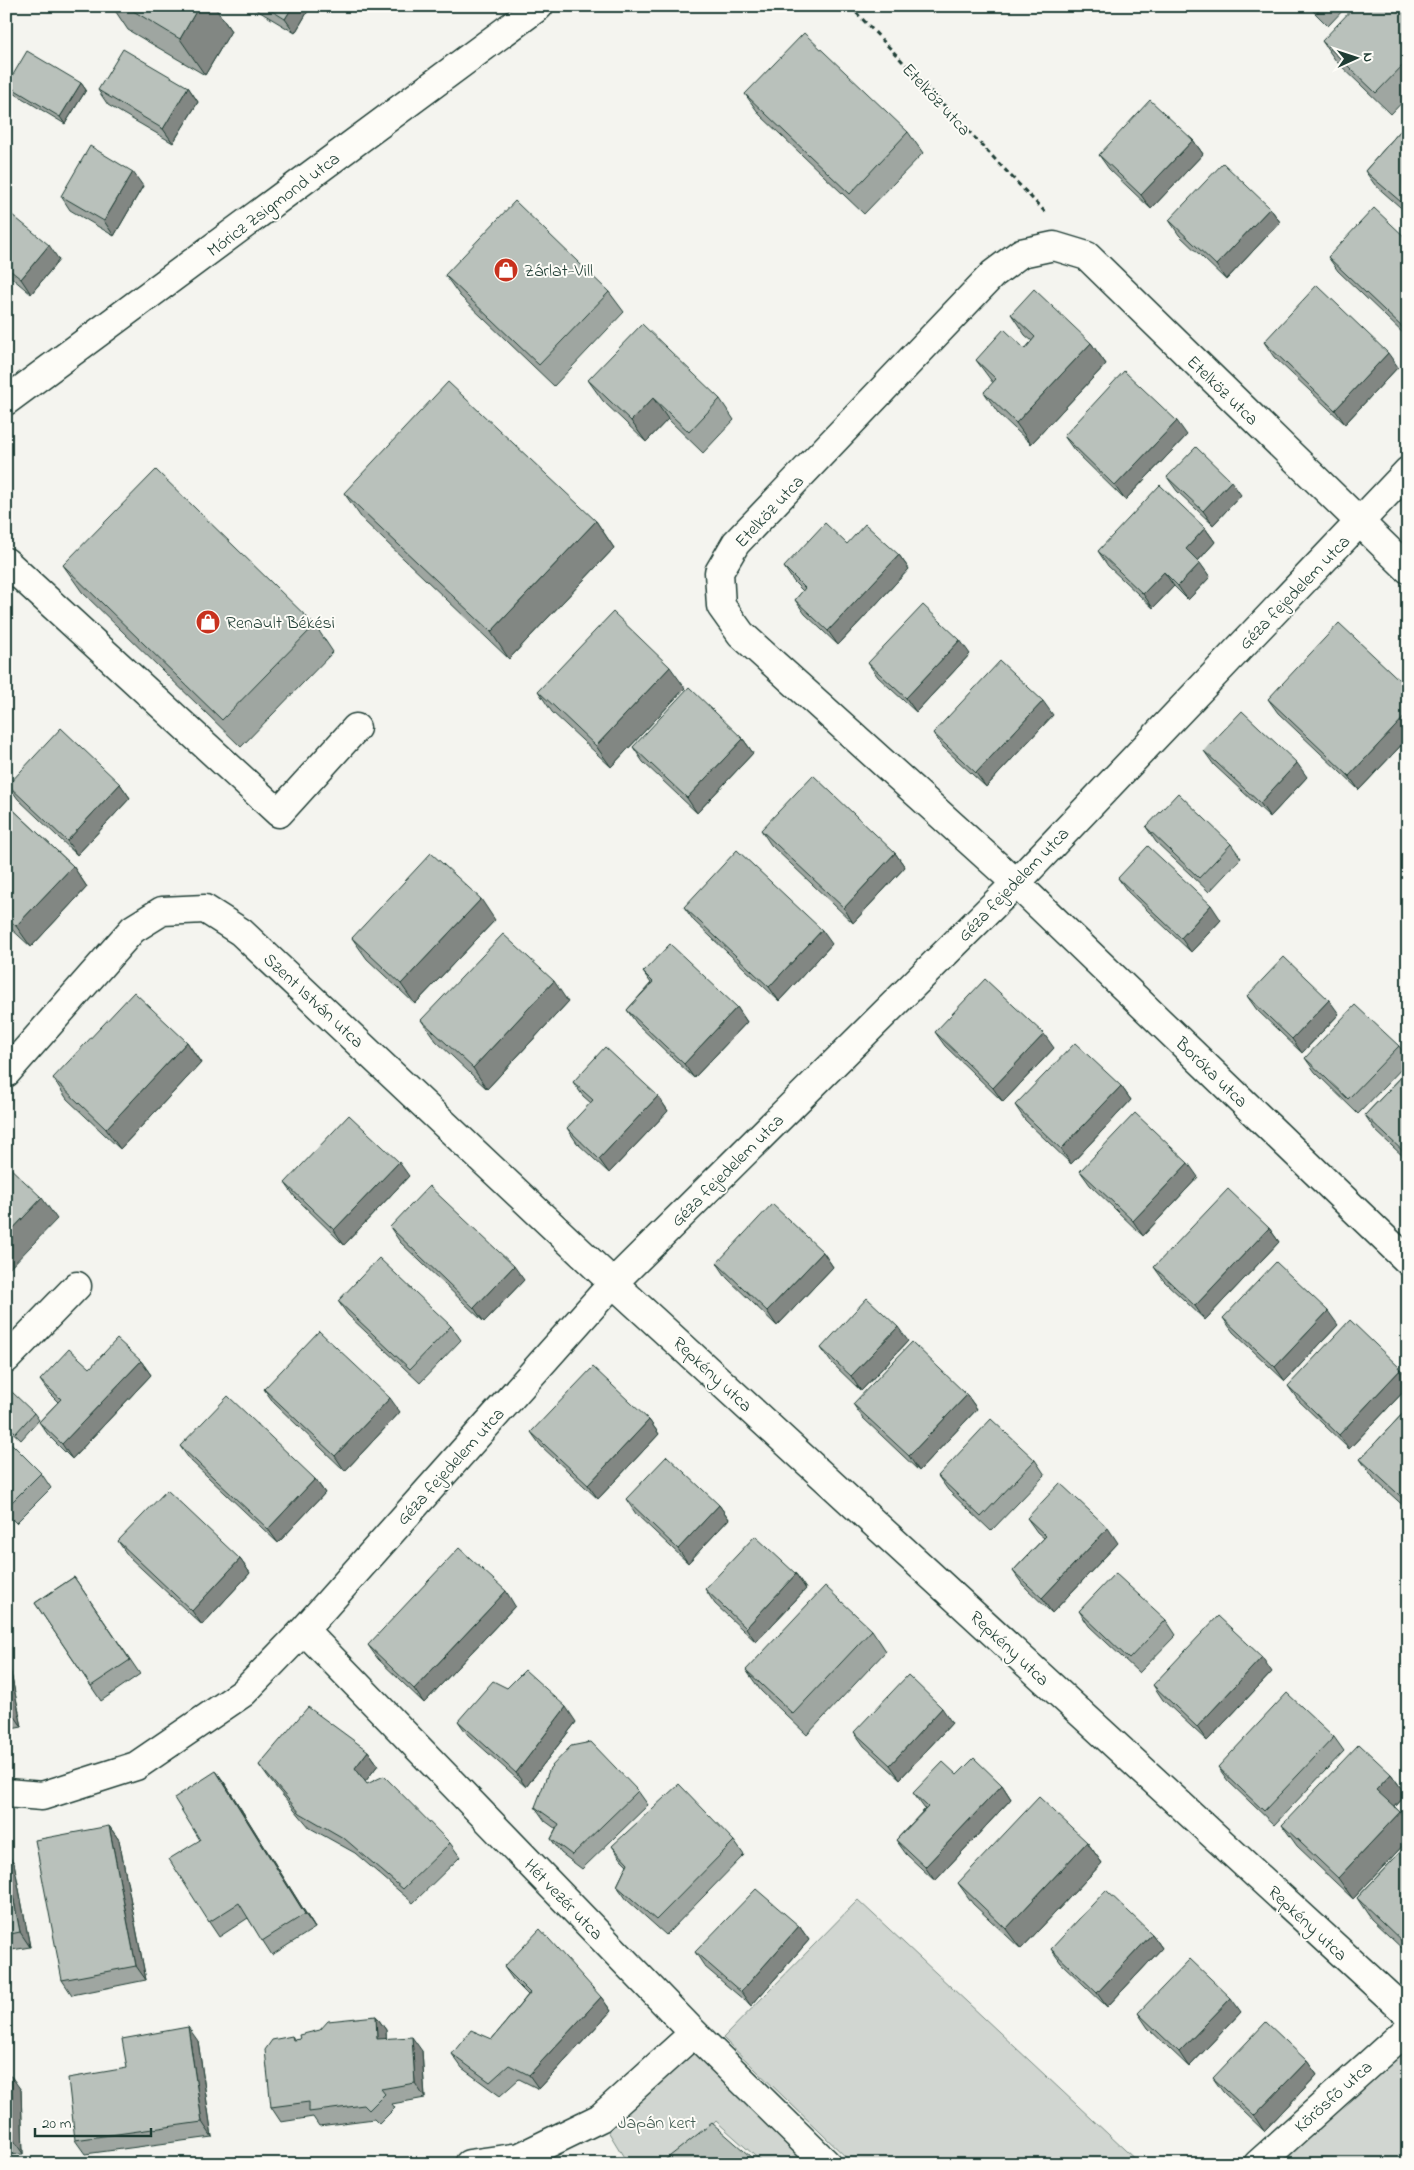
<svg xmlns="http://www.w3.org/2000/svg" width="1414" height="2170" font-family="'Indie Flower',sans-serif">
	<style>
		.green { fill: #d1d6d1; stroke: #788a82 }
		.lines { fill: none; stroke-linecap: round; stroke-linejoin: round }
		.minor-casing { stroke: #1f3d34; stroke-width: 31 }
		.path { stroke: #1f3d34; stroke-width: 3; stroke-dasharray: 5 4; stroke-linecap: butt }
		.minor { stroke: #fdfcf7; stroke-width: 28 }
		.wall { fill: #9fa6a1; stroke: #1f3d34 }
		.shaded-wall { fill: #828783; stroke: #1f3d34 }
		.building { fill: #b9c1bb; stroke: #1f3d34 }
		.labels { text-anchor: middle; stroke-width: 4; stroke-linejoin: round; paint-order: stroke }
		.street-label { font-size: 18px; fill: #1f3d34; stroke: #fdfcf7 }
		.poi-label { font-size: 18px; fill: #1f3d34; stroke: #fdfcf7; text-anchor: start }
		.park-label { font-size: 18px; fill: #435c53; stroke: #fdfcf7 }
	</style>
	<rect width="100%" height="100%" fill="#f4f4ef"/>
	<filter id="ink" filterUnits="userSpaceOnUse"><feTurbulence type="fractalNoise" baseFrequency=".02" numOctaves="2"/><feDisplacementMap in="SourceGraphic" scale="10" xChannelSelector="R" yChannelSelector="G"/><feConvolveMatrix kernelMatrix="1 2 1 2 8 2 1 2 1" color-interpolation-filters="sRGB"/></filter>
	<g filter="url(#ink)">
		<!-- green -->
		<path class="green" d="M858 1900 1140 2164H853L723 2038Z
			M1408 2029V2164H1258Z
			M694 2033 821 2164H764L716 2121 675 2164H628L600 2118Z"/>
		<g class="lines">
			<defs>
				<path id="minor" d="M6 401 539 6
					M6 562 279 813 356 728
					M1408 569 1087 256 1054 246 1021 253 993 274 736 543 719 572 721 606 741 634 1016 883 1408 1261
					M6 1073 133 929 162 911 205 909 241 932 613 1283 1408 2014
					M6 1359 77 1286
					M304 1630 694 2033 827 2164
					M6 1793 42 1796 136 1766 243 1693 304 1630 613 1283 1016 883 1408 471
					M469 2164 520 2157 600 2118 694 2033
					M1258 2164 1408 2029"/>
			</defs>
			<!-- minor casing -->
			<use href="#minor" class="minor-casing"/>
			<!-- path -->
			<path class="path" d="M850 6 1046 213"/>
			<!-- minor -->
			<use href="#minor" class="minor"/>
		</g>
		<!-- wall -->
		<path class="wall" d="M112 6H214L231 31 205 75 128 30Z
			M250 6H311L295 33Z
			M1308 6H1347L1328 26Z
			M1408 6V96L1391 114 1336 61 1322 41Z
			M81 83 86 90 65 124 12 92 7 85Z
			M188 87 198 102 173 143 108 105 98 90Z
			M745 94 908 132 923 153 864 214 760 115Z
			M1408 122V214L1375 185 1365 171Z
			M1193 140 1203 154 1151 209 1109 169 1099 155Z
			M143 186 114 236 70 210 61 196Z
			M1270 208 1280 222 1226 280 1179 235 1169 220Z
			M6 210 59 260 31 294 6 273Z
			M1408 240V338L1338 271 1328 257Z
			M445 275 609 292 624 312 554 386 460 296Z
			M1011 314 1091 343 1106 364 1031 444 998 413 984 392 993 383 976 360 1025 349 1032 341 1025 335Z
			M1264 342 1398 367 1345 424 1274 357Z
			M588 380 720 399 734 420 703 453 668 419 646 442 603 401Z
			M1187 435 1125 500 1074 450 1064 436Z
			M1167 477 1241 495 1213 525 1177 491Z
			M344 493 596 521 614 548 509 659 363 520Z
			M1205 528 1215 542 1198 561 1210 577 1188 600 1174 586 1153 608 1108 566 1098 551Z
			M847 544 899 555 909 569 838 645 805 614 795 600 803 591 794 582 784 567Z
			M63 565 315 625 333 652 241 747 82 592Z
			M970 654 916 712 878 677 868 663Z
			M685 688 611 767 552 712 538 691Z
			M1408 688V738L1359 790 1278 713 1268 699Z
			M1053 715 986 787 943 747 933 733Z
			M743 739 753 753 697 813 643 762 633 747Z
			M1204 751 1307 777 1270 817 1214 765Z
			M120 784 130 798 77 855 18 799 8 785Z
			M6 803 73 866 87 887 31 947 6 924Z
			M1146 827 1231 844 1241 858 1209 892 1156 842Z
			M761 830 895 853 905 867 853 923 771 845Z
			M1118 878 1221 920 1191 952 1128 892Z
			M684 907 832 944 779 1001 694 921Z
			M495 920 415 1004 367 959 352 938Z
			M643 972 737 1007 747 1022 694 1078 637 1024 627 1010 651 983Z
			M1247 996 1339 1014 1302 1053 1257 1010Z
			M568 1002 487 1089 436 1041 421 1020Z
			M935 1032 1054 1048 1003 1102 945 1046Z
			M187 1042 201 1063 120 1149 67 1099 53 1078Z
			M1399 1046 1408 1059V1062L1358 1114 1315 1072 1305 1058Z
			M1408 1070V1161L1375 1130 1365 1115Z
			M573 1082 658 1096 668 1111 609 1173 577 1143 567 1128 591 1103 583 1096Z
			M1121 1086 1131 1100 1071 1164 1025 1120 1015 1105Z
			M1080 1171 1198 1177 1143 1236 1090 1185Z
			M409 1176 344 1245 295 1197 285 1183Z
			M390 1227 524 1280 484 1322 400 1242Z
			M1269 1228 1279 1242 1205 1320 1164 1281 1154 1267Z
			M823 1252 833 1267 777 1326 727 1278 717 1263Z
			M338 1301 451 1326 461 1340 420 1383 348 1315Z
			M1223 1318 1338 1325 1285 1381 1233 1332Z
			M908 1341 861 1391 831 1362 821 1348Z
			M141 1361 151 1375 72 1459 49 1436 39 1422 58 1402 50 1394 40 1380 90 1368Z
			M1401 1369 1408 1378V1387L1349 1449 1298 1400 1288 1386Z
			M264 1389 400 1412 345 1471 274 1403Z
			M967 1395 977 1409 919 1471 863 1418 853 1404Z
			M6 1399 34 1413 39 1420 21 1440 6 1426Z
			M1408 1408V1510L1375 1480 1360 1459Z
			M649 1420 659 1434 598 1499 541 1446 531 1432Z
			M6 1438 41 1473 51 1488 16 1523 6 1513Z
			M180 1446 315 1479 325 1493 278 1543 190 1460Z
			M1035 1460 1045 1475 991 1531 948 1490 938 1476Z
			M626 1499 719 1505 729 1519 688 1563 636 1514Z
			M1027 1518 1118 1543 1052 1613 1023 1585 1013 1571 1044 1538 1037 1532Z
			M118 1541 240 1559 250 1573 202 1625 128 1556Z
			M796 1574 806 1589 756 1642 715 1604 705 1589Z
			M74 1577 140 1674 101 1701 35 1603Z
			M515 1606 424 1703 378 1659 368 1645Z
			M1079 1611 1166 1620 1176 1635 1139 1673 1089 1626Z
			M872 1630 886 1651 807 1735 761 1691 746 1670Z
			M6 1649 22 1727 6 1730Z
			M1272 1672 1207 1741 1163 1700 1153 1685Z
			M507 1688 576 1722 526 1787 468 1735 458 1721Z
			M952 1723 900 1779 864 1746 854 1732Z
			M1334 1737 1344 1751 1274 1825 1228 1781 1218 1767Z
			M368 1751 378 1765 365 1782 367 1784 450 1843 460 1857 413 1903 355 1853 310 1828 269 1779 259 1765Z
			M216 1771 226 1785 315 1928 272 1955 248 1918 219 1937 209 1922 200 1840Z
			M1391 1774 1406 1795 1395 1807 1400 1812 1408 1824V1840L1353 1899 1297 1846 1282 1825Z
			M957 1775 1002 1785 1011 1799 935 1881 906 1854 896 1840 925 1809 913 1793Z
			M638 1791 648 1805 582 1869 561 1853 551 1839 556 1829 545 1821 535 1807Z
			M109 1826 119 1840 146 1980 72 1995 62 1980Z
			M734 1841 744 1855 666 1935 627 1900 617 1886 627 1865 622 1860 612 1846Z
			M1087 1842 1102 1863 1021 1949 973 1904 958 1883Z
			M1408 1844V1954L1371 1919 1357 1898Z
			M6 1852 14 1863 30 1947 6 1951Z
			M799 1926 809 1940 751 2006 705 1967 695 1952Z
			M1152 1934 1162 1948 1107 2007 1061 1963 1051 1949Z
			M504 1967 601 1997 611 2011 539 2089 519 2079 500 2096 462 2068 452 2054 492 2039 528 1995 514 1981Z
			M1241 2012 1189 2067 1148 2028 1138 2013Z
			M376 2016 386 2030V2038L422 2051 425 2098 392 2104 395 2108 379 2124 374 2119 319 2126 313 2117 281 2122 271 2107 292 2036 295 2040 300 2039Z
			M198 2041 212 2137 85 2154 75 2140 127 2068Z
			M1307 2061 1317 2075 1264 2131 1223 2092 1213 2078Z
			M6 2077 21 2090 23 2154 6 2155Z"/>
		<!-- shaded-wall -->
		<path class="shaded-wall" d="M199 6H214L231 31 205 75 180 39Z
			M293 6H311L295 33 285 19Z
			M81 83 86 90 65 124 60 117Z
			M188 87 198 102 173 143 163 129Z
			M1193 140 1203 154 1151 209 1141 195Z
			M133 172 143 186 114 236 104 221Z
			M1270 208 1280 222 1226 280 1216 265Z
			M49 245 59 260 31 294 21 279Z
			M6 300 11 307 6 314Z
			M1408 325V335L1404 329Z
			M1091 343 1106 364 1031 444 1016 423Z
			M1388 353 1398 367 1345 424 1335 410Z
			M653 398 668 419 646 442 631 421Z
			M1177 421 1187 435 1125 500 1115 486Z
			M1231 481 1241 495 1213 525 1203 511Z
			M596 521 614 548 509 659 491 632Z
			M1205 528 1215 542 1196 563 1186 549Z
			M899 555 909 569 838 645 828 631Z
			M1200 563 1210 577 1188 600 1178 586Z
			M1164 572 1174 586 1153 608 1143 594Z
			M960 640 970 654 916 712 906 698Z
			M670 667 685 688 611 767 596 746Z
			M1043 701 1053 715 986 787 976 773Z
			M1408 713V738L1359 790 1349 776Z
			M743 739 753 753 697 813 687 798Z
			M1297 763 1307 777 1270 817 1260 803Z
			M120 784 130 798 77 855 67 841Z
			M895 853 905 867 853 923 844 908Z
			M73 866 87 887 31 947 16 926Z
			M481 899 495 920 415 1004 401 984Z
			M1211 905 1221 920 1191 952 1181 938Z
			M822 930 832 944 779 1001 769 987Z
			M554 981 568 1002 487 1089 473 1068Z
			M1329 1000 1339 1014 1302 1053 1292 1039Z
			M737 1007 747 1022 694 1078 684 1064Z
			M1044 1034 1054 1048 1003 1102 993 1088Z
			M187 1042 201 1063 120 1149 106 1129Z
			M1121 1086 1131 1100 1071 1164 1061 1149Z
			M658 1096 668 1111 609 1173 599 1159Z
			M399 1162 409 1176 344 1245 334 1230Z
			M1188 1163 1198 1177 1143 1236 1133 1221Z
			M42 1198 57 1219 6 1272V1236Z
			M1269 1228 1279 1242 1205 1320 1195 1306Z
			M823 1252 833 1267 777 1326 767 1311Z
			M514 1266 524 1280 484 1322 474 1308Z
			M1328 1311 1338 1325 1285 1381 1275 1367Z
			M898 1327 908 1341 861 1391 851 1376Z
			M141 1361 151 1375 72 1459 62 1444Z
			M1401 1369 1408 1378V1387L1349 1449 1339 1435Z
			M967 1395 977 1409 919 1471 909 1456Z
			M390 1398 400 1412 345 1471 335 1456Z
			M649 1420 659 1434 598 1499 588 1485Z
			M315 1479 325 1493 278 1543 268 1529Z
			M719 1505 729 1519 688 1563 678 1549Z
			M1108 1528 1118 1543 1052 1613 1042 1598Z
			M240 1559 250 1573 202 1625 192 1611Z
			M796 1574 806 1589 756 1642 746 1628Z
			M506 1591 515 1606 424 1703 414 1689Z
			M6 1649 22 1727 12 1712 6 1683Z
			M1262 1657 1272 1672 1207 1741 1197 1727Z
			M566 1707 576 1722 526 1787 516 1773Z
			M942 1708 952 1723 900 1779 890 1765Z
			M368 1751 378 1765 365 1782 355 1768Z
			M216 1771 226 1785 315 1928 305 1914Z
			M1391 1774 1406 1795 1391 1811 1376 1790Z
			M1002 1785 1011 1799 935 1881 925 1867Z
			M1400 1812 1408 1824V1840L1353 1899 1338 1878Z
			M109 1826 119 1840 146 1980 136 1966Z
			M1087 1842 1102 1863 1021 1949 1006 1929Z
			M6 1852 14 1863 30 1947 20 1932 6 1860Z
			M799 1926 809 1940 751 2006 741 1992Z
			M1152 1934 1162 1948 1107 2007 1097 1993Z
			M601 1997 611 2011 539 2089 529 2075Z
			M1231 1998 1241 2012 1189 2067 1179 2052Z
			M376 2016 386 2030 387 2053 377 2039Z
			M188 2027 198 2041 212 2137 202 2122Z
			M412 2037 422 2051 425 2098 415 2083Z
			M1307 2061 1317 2075 1264 2131 1254 2116Z
			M11 2076 21 2090 23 2154 13 2139Z"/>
		<!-- building -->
		<path class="building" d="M125 6H199L180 39Z
			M264 6H293L285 19Z
			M1313 6H1323L1318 12Z
			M1355 6H1408V60L1376 93 1322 41Z
			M804 33 908 132 850 194 745 94Z
			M123 49 188 87 163 129 98 90Z
			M27 51 81 83 60 117 7 85Z
			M1150 100 1193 140 1141 195 1099 155Z
			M1408 122V208L1365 171Z
			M90 146 133 172 104 221 61 196Z
			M1223 163 1270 208 1216 265 1169 220Z
			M515 201 609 292 539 365 445 275Z
			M1374 208 1408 240V325L1404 329 1328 257Z
			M6 210 49 245 21 279 6 267Z
			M1317 285 1388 353 1335 410 1264 342Z
			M1034 289 1091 343 1016 423 984 392 996 379 976 360 1004 329 1025 349 1035 337 1011 314Z
			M642 324 720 399 689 432 653 398 631 421 588 380Z
			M1124 371 1177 421 1115 486 1064 436Z
			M448 382 596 521 491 632 344 493Z
			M1196 447 1231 481 1203 511 1167 477Z
			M156 470 315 625 222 720 63 565Z
			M1160 485 1205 528 1186 549 1200 563 1178 586 1164 572 1143 594 1098 551Z
			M825 523 847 544 865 524 899 555 828 631 795 600 805 588 784 567Z
			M923 605 960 640 906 698 868 663Z
			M613 612 670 667 596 746 538 691Z
			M1339 623 1408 688V713L1349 776 1268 699Z
			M1000 661 1043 701 976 773 933 733Z
			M689 687 743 739 687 798 633 747Z
			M1242 711 1297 763 1260 803 1204 751Z
			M61 728 120 784 67 841 8 785Z
			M813 775 895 853 844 908 761 830Z
			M1178 793 1231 844 1199 878 1146 827Z
			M6 803 73 866 16 926 6 917Z
			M1148 846 1211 905 1181 938 1118 878Z
			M737 850 822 930 769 987 684 907Z
			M431 853 481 899 401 984 352 938Z
			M503 934 554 981 473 1068 421 1020Z
			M670 944 737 1007 684 1064 627 1010 653 982 643 972Z
			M1284 957 1329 1000 1292 1039 1247 996Z
			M985 979 1044 1034 993 1088 935 1032Z
			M134 992 187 1042 106 1129 53 1078Z
			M1355 1005 1399 1046 1348 1099 1305 1058Z
			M1075 1043 1121 1086 1061 1149 1015 1105Z
			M605 1047 658 1096 599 1159 567 1128 593 1100 573 1082Z
			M1408 1070V1156L1365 1115Z
			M1135 1113 1188 1163 1133 1221 1080 1171Z
			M349 1115 399 1162 334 1230 285 1183Z
			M6 1164 42 1198 6 1236Z
			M429 1186 514 1266 474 1308 390 1227Z
			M1228 1189 1269 1228 1195 1306 1154 1267Z
			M772 1204 823 1252 767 1311 717 1263Z
			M379 1258 451 1326 410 1369 338 1301Z
			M1276 1262 1328 1311 1275 1367 1223 1318Z
			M867 1298 898 1327 851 1376 821 1348Z
			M1350 1320 1401 1369 1339 1435 1288 1386Z
			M319 1331 390 1398 335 1456 264 1389Z
			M117 1339 141 1361 62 1444 39 1422 61 1399 40 1380 69 1349 90 1368Z
			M912 1342 967 1395 909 1456 853 1404Z
			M593 1367 649 1420 588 1485 531 1432Z
			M12 1392 34 1413 16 1433 6 1423V1399Z
			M228 1396 315 1479 268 1529 180 1446Z
			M1408 1408V1503L1360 1459Z
			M991 1419 1035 1460 981 1517 938 1476Z
			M6 1438 41 1473 6 1508Z
			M667 1456 719 1505 678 1549 626 1499Z
			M1060 1483 1108 1528 1042 1598 1013 1571 1046 1536 1027 1518Z
			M167 1490 240 1559 192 1611 118 1541Z
			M755 1536 796 1574 746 1628 705 1589Z
			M459 1548 506 1591 414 1689 368 1645Z
			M1115 1573 1166 1620 1129 1659 1079 1611Z
			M74 1577 130 1660 91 1686 35 1603Z
			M825 1586 872 1630 793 1714 746 1670Z
			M1218 1616 1262 1657 1197 1727 1153 1685Z
			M525 1670 566 1707 516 1773 458 1721 493 1681 507 1688Z
			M908 1675 942 1708 890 1765 854 1732Z
			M6 1683 12 1712 6 1714Z
			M1287 1693 1334 1737 1264 1811 1218 1767Z
			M308 1707 368 1751 355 1768 367 1784 384 1776 450 1843 403 1889 345 1839 300 1813 259 1765Z
			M591 1742 638 1791 572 1855 551 1839 559 1824 535 1807 550 1768 571 1746Z
			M1359 1744 1391 1774 1376 1790 1400 1812 1338 1878 1282 1825Z
			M974 1758 1002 1785 925 1867 896 1840 928 1807 913 1793 943 1762 957 1775Z
			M216 1771 305 1914 262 1941 239 1903 209 1922 169 1859 200 1840 174 1798Z
			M679 1784 734 1841 656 1920 617 1886 628 1863 612 1846Z
			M1039 1797 1087 1842 1006 1929 958 1883Z
			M109 1826 136 1966 62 1980 35 1840Z
			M1408 1844V1942L1405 1944 1357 1898Z
			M6 1860 20 1932 6 1935Z
			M756 1889 799 1926 741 1992 695 1952Z
			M1106 1890 1152 1934 1097 1993 1051 1949Z
			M540 1929 601 1997 529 2075 509 2065 490 2082 452 2054 471 2030 492 2039 530 1993 504 1967Z
			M1190 1959 1231 1998 1179 2052 1138 2013Z
			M376 2016 377 2039 412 2037 415 2083 381 2089 385 2094 369 2110 364 2105 309 2112V2102L271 2107 265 2050 272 2040 292 2036 293 2040 300 2039 299 2035 320 2030 328 2021Z
			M1266 2022 1307 2061 1254 2116 1213 2078Z
			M188 2027 202 2122 75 2140 68 2078 127 2068 122 2039Z
			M11 2076 13 2139 6 2140V2077Z
			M712 2123 759 2164H669L665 2160Z"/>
	</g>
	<!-- icons -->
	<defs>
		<symbol id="shop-disc" viewBox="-11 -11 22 22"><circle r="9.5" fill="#c8321e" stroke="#fdfcf7"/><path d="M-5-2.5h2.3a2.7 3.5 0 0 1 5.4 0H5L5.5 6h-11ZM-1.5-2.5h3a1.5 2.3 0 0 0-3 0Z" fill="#fff"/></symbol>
	</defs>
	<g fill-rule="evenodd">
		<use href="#shop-disc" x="492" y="256" width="28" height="28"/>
		<use href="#shop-disc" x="194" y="608" width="28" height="28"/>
	</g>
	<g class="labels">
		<!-- street labels -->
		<g class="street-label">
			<text transform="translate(937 99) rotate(47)" y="6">Etelköz utca</text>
			<text transform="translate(273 204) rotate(-37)" y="6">Móricz Zsigmond utca</text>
			<text transform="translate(1223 390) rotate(44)" y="6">Etelköz utca</text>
			<text transform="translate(769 511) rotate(-47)" y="6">Etelköz utca</text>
			<text transform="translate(1294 592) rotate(-46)" y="6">Géza fejedelem utca</text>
			<text transform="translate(1013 884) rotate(-46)" y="6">Géza fejedelem utca</text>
			<text transform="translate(314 1000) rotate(43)" y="6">Szent István utca</text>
			<text transform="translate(1212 1072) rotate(44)" y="6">Boróka utca</text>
			<text transform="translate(727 1170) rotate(-45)" y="6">Géza fejedelem utca</text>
			<text transform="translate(713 1374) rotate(43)" y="6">Repkény utca</text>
			<text transform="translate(450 1466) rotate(-48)" y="6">Géza fejedelem utca</text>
			<text transform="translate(1010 1648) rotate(43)" y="6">Repkény utca</text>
			<text transform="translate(564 1899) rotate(46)" y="6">Hét vezér utca</text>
			<text transform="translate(1308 1923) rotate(43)" y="6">Repkény utca</text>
			<text transform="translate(1333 2096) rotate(-42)" y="6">Körösfő utca</text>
		</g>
		<!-- poi labels -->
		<g class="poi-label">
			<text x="524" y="276">Zárlat-Vill</text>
			<text x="226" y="628">Renault Békési</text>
		</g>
		<!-- park labels -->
		<g class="park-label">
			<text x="657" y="2128">Japán kert</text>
		</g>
	</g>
	<!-- margin -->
	<rect width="1414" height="2170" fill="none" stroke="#fdfcf7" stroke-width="25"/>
	<rect x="12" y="12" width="1389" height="2145" fill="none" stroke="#1f3d34" stroke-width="2" filter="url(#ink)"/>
	<!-- north arrow -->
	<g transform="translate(1356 58) rotate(87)" stroke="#fdfcf7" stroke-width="4" paint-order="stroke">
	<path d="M0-4L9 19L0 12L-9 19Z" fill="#1f3d34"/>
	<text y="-8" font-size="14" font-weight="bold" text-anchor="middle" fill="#1f3d34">N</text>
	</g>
	<!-- scale -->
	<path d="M35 2128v8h116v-8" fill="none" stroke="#1f3d34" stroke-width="2.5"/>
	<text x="42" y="2128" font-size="15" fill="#1f3d34" stroke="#fdfcf7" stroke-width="4" paint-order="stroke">20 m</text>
</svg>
